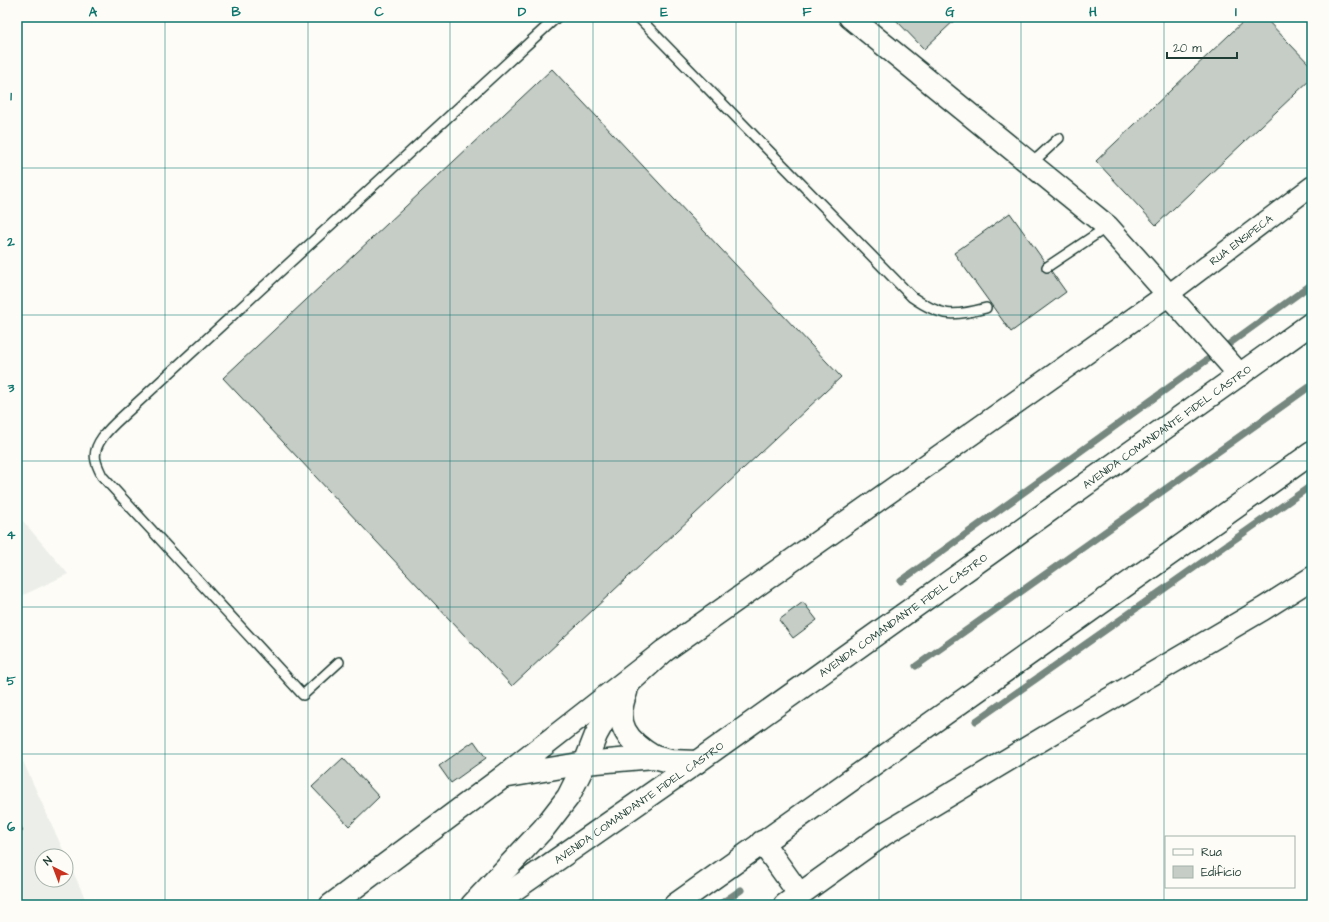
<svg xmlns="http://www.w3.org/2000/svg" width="1329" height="922" font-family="'Architects Daughter',sans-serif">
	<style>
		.built { fill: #eceee9; fill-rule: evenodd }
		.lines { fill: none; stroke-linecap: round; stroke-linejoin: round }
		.stream { stroke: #75877f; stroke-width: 7 }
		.building { fill: #c6cdc7; stroke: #1f3d34 }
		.lane-casing { stroke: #1f3d34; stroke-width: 12 }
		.street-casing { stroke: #1f3d34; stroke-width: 22 }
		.secondary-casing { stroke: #1f3d34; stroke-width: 25 }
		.highway-casing { stroke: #1f3d34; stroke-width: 25 }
		.lane { stroke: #fdfcf7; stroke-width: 9 }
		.street { stroke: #fdfcf7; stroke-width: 19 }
		.secondary { stroke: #fdfcf7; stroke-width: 22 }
		.highway { stroke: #fdfcf7; stroke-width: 22 }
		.grid { fill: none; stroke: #0f766e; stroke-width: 1; stroke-opacity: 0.55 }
		.labels { text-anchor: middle; stroke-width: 3.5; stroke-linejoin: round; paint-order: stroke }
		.street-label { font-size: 11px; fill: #1f3d34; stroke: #fdfcf7 }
		.neatline { fill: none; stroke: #0f766e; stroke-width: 1.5 }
		.grid-label { font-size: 13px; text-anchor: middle; font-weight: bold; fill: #0f766e }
	</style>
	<rect width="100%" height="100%" fill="#fdfcf7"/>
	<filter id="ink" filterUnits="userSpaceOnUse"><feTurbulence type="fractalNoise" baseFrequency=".025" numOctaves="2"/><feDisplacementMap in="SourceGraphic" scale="8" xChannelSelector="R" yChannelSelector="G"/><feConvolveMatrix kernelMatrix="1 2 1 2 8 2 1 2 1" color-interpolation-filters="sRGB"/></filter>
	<g filter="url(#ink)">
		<!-- built -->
		<path class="built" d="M17 514 68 574 17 598Z
			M17 748 88 905H17ZM42 856H66V880H42Z"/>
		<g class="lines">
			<!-- stream -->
			<path class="stream" d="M901 581 1312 284
				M916 666 1312 385
				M976 721 1312 485
				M719 905 741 890"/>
		</g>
		<!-- building -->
		<path class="building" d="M893 17H958L924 49Z
			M1248 17H1264L1312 67V78L1156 225 1096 161Z
			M552 69 841 377 512 686 223 378Z
			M1010 213 1066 292 1011 332 954 253Z
			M803 602 817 620 793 638 779 620Z
			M474 741 486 758 451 783 439 766Z
			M343 758 379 797 349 826 312 787Z
			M17 818 23 831 17 833Z"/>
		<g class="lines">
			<defs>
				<path id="lane" d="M638 17 912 297C941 317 953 317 986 308
					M1031 164 1059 138
					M1047 267 1107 227
					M339 662 303 695 102 476C100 471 97 466 96 461 91 444 112 426 124 415L557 17"/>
				<g id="street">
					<path id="s1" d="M1169 294 1312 186"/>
				</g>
				<path id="secondary" d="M850 17 1108 227 1240 375
					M762 842 800 895
					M331 905 503 777 664 651 1169 294
					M785 905 884 834 1084 714 1263 609 1312 578"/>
				<g id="highway">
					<path d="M626 692C613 724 627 741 654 757"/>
					<path d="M503 777 585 763 654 757 670 761 697 762"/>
					<path d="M472 905 544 828 568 797 585 763 596 735 611 708 631 681 664 651"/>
					<path id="s2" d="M492 905 697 762 1312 323"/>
					<path d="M675 905 1312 453"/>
				</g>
			</defs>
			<!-- lane casing -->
			<use href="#lane" class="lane-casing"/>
			<!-- street casing -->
			<use href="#street" class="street-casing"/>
			<!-- secondary casing -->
			<use href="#secondary" class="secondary-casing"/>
			<!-- highway casing -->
			<use href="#highway" class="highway-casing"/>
			<!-- lane -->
			<use href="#lane" class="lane"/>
			<!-- street -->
			<use href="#street" class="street"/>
			<!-- secondary -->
			<use href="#secondary" class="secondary"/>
			<!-- highway -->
			<use href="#highway" class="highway"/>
		</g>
	</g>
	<!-- grid -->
	<path class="grid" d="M165 17V905M308 17V905M450 17V905M593 17V905M736 17V905M879 17V905M1021 17V905M1164 17V905M17 168H1312M17 315H1312M17 461H1312M17 607H1312M17 754H1312"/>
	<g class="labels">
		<!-- street labels -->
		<g class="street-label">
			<text dy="4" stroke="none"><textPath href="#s1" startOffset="90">RUA ENSIPECA</textPath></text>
			<text dy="4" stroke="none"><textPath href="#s2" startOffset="827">AVENIDA COMANDANTE FIDEL CASTRO</textPath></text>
			<text dy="4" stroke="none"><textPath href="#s2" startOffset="503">AVENIDA COMANDANTE FIDEL CASTRO</textPath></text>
			<text dy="4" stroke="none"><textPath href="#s2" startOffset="179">AVENIDA COMANDANTE FIDEL CASTRO</textPath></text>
		</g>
	</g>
	<!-- margin -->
	<rect width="1329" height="922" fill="none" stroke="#fdfcf7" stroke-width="44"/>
	<!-- legend -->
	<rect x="1165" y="836" width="130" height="52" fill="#fdfcf7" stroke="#a4b0a9"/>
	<rect x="1173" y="849" width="20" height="6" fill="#fdfcf7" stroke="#a4b0a9"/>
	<text x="1201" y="856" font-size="12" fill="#1f3d34">Rua</text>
	<rect x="1173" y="866" width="20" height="12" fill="#c6cdc7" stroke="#a4b0a9"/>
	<text x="1201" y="876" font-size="12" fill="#1f3d34">Edifício</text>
	<!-- north arrow -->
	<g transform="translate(54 868) rotate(318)"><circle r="19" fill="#fdfcf7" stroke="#a4b0a9"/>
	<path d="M0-3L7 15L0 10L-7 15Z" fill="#c8321e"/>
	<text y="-6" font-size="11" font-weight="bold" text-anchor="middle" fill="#1f3d34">N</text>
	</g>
	<!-- scale -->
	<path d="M1167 52v6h70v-6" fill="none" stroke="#1f3d34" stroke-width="2"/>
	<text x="1173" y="52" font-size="12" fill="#1f3d34" stroke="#fdfcf7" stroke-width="3" paint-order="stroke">20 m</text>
	<rect x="22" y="22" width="1285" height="878" class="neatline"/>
	<g class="grid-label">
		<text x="93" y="16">A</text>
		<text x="236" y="16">B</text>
		<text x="379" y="16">C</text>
		<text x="522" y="16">D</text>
		<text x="664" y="16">E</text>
		<text x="807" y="16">F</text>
		<text x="950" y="16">G</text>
		<text x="1093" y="16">H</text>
		<text x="1236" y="16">I</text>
		<text x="11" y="100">1</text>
		<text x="11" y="246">2</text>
		<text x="11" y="392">3</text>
		<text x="11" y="539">4</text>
		<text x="11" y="685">5</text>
		<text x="11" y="831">6</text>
	</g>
</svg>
